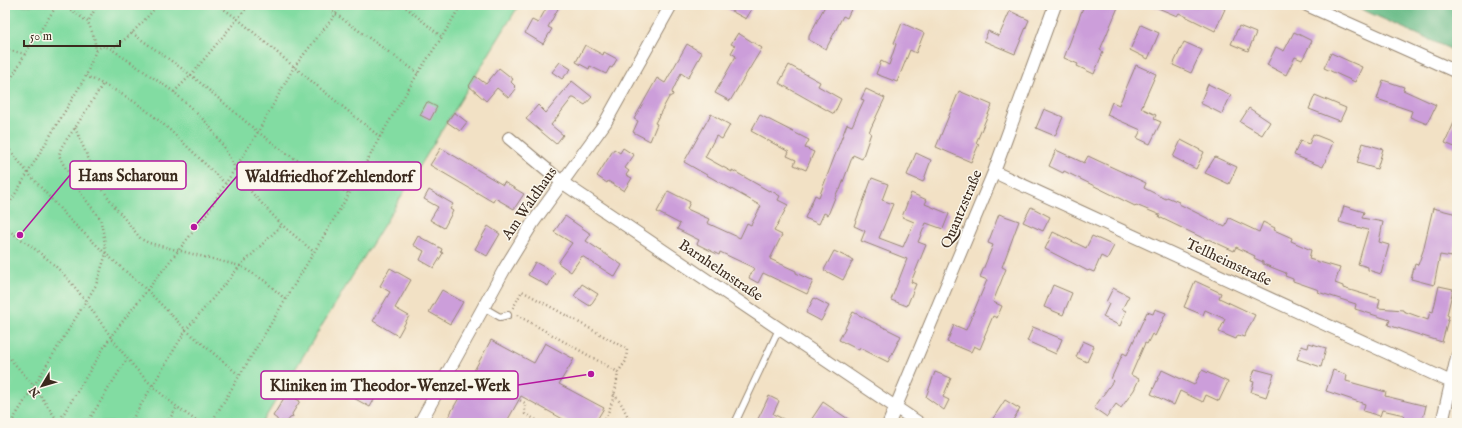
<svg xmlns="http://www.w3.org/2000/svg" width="1462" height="428" font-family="'IM FELL English',serif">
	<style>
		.green { fill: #82dca2; stroke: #5e8360 }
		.forest { fill: #69bc88; stroke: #527353 }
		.building { fill: #cc9eda }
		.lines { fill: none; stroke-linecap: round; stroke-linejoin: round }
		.service-casing { stroke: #968672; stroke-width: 8 }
		.minor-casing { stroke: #968672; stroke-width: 14 }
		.path { stroke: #968672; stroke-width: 2.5; stroke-dasharray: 1 3; stroke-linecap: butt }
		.service { stroke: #fff; stroke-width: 6 }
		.minor { stroke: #fff; stroke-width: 12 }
		.labels { text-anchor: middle; stroke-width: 3; stroke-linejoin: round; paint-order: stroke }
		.street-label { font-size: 15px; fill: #3b2a1e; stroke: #fbf7ec }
		.leader { fill: none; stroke: #b5179e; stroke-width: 1.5 }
		.callout-dot { fill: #b5179e; stroke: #fbf7ec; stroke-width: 1.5 }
		.callout { fill: #fbf7ec; stroke: #b5179e; stroke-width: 1.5 }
		.callout-label { font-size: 16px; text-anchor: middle; font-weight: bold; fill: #3b2a1e }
	</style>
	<rect width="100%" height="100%" fill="#fbf7ec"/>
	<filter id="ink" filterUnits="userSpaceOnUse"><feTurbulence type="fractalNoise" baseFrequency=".025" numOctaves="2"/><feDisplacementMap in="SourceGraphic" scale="8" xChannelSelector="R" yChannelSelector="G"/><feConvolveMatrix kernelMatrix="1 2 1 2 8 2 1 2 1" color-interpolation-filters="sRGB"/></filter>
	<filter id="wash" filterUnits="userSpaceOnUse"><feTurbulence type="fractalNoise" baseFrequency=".012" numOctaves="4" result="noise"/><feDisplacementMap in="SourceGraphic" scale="16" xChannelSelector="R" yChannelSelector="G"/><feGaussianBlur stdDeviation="0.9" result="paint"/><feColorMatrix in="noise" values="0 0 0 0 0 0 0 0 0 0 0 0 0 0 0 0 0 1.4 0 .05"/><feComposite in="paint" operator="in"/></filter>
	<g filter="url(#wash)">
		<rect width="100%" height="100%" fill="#f2e1c5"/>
		<!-- green -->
		<path class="green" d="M5 5H519L262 423H5Z"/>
		<!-- forest -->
		<path class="forest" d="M1352 5H1457V52Z"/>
		<g id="blocks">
			<!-- building -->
			<path class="building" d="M548 5H560L548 27 552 29 543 44 525 33 532 20 538 23Z
				M720 5H745L752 9 746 19Z
				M822 5H853L847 18 843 16 826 49 809 40V36L825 6Z
				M1084 5H1119L1100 50 1103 52 1094 74 1077 66 1078 64 1064 58Z
				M1151 5H1216L1225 9 1215 31 1179 13 1177 16Z
				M1010 11 1029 20 1015 54 984 41 988 31 999 36Z
				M902 23 924 33 916 53 910 50 897 82 876 74 881 61 889 65 896 44 894 43Z
				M1141 25 1159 33 1148 59 1130 50Z
				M1239 26 1256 33 1248 51 1231 44Z
				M1294 32 1312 41 1302 60 1295 57 1286 75 1267 65 1276 47 1284 51Z
				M738 33 762 48 730 101 715 93 736 56 731 53 735 46 731 44Z
				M1184 42 1202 50 1191 73 1173 65Z
				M687 44 702 53 688 78 681 73 672 92 673 95 669 97 655 123 657 124 650 141 633 132 638 121 634 119 657 78 665 83Z
				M585 45 603 55 604 52 617 59 612 68 610 67 606 74 590 66 589 69 576 62Z
				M1331 53 1362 67 1355 82 1324 68Z
				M560 62 571 69 562 79 552 72Z
				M789 65 820 82 818 86 841 99 834 114 779 83Z
				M1136 65 1156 74 1141 108 1156 115 1154 119 1161 122 1150 144 1137 138 1141 130 1107 115 1112 102 1119 105Z
				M499 68 513 79 511 82 515 86 514 87 516 89 509 98 497 88 486 101 469 86 475 76 486 84Z
				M1383 80 1404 87 1403 90 1436 105 1427 124 1410 117 1412 111 1377 99Z
				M572 81 592 97 585 105 574 98H572L551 125 563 135 556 144 526 119 538 105 546 113Z
				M1208 84 1231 95 1222 114 1200 103Z
				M866 89 885 98 869 132 871 133 862 159 853 155 840 190H838L828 215 824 213 819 224 805 218 815 195 819 197 847 124 852 126 864 100 861 99Z
				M959 91 992 105 976 143 979 144 971 162 936 147Z
				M1315 95 1346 108 1340 121 1309 109Z
				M427 102 437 107 430 120 420 115Z
				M1249 108 1270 122 1262 135 1240 122Z
				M1044 109 1063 117 1055 136 1036 128Z
				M454 112 467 122 460 131 447 122Z
				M711 114 730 125 722 139 716 136 705 157 732 172V170L769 191 770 190 780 196 778 200 788 205 774 231 782 235 770 259 796 271V273L813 281 807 294 763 273 758 283 749 278 754 268 720 252 719 255 697 244 699 240 677 229 680 224 657 212 668 191 690 202 687 209 709 219 707 223 740 238 747 223 751 225 761 206 684 162Z
				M760 115 809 140 805 148 814 152 806 170 794 165 796 160 787 156 789 152 751 131Z
				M1457 116V148L1445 143Z
				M1313 134 1333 142 1323 167 1294 155 1300 141 1309 144Z
				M1181 140 1204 152 1196 169 1173 157Z
				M1363 143 1383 149 1377 169 1357 163Z
				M441 148 503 185 504 182 524 194 514 209 495 198 493 202 430 165Z
				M623 148 634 155 625 168 629 171 626 175 632 178 624 191 608 181 607 183 597 176 614 149 620 153Z
				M1056 150 1084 163 1088 156 1146 183 1144 188 1166 199 1167 197 1179 202V204L1225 227 1229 218 1259 232 1263 222 1275 228 1274 230 1292 238 1291 241 1311 250 1309 259 1340 268 1335 283 1343 286V288L1380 299 1378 308 1403 310V311L1428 320 1430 311 1433 312 1439 286 1453 289 1447 315 1449 316 1442 342 1388 325 1390 320 1355 309 1356 304 1318 292 1319 290 1293 281V279L1285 276 1286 273 1263 264V262L1254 258 1255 256 1236 247 1234 251 1208 239 1207 240 1159 217 1160 215 1136 205 1135 206 1064 171 1063 173 1049 166Z
				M916 153 931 160 923 182 907 175Z
				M1215 157 1237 167 1229 184 1205 173Z
				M872 178 888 184 882 200 893 204 879 238 903 247 914 222 902 217 911 193 927 200 925 204 949 214 943 229 926 223 918 242 926 245 911 282 916 284 907 306 891 300 907 259 861 241 865 231 854 226Z
				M429 190 453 204 450 209 453 211 444 228 430 220 438 207 424 199Z
				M1344 206 1364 212 1362 218 1383 222 1379 242 1389 245 1381 274 1368 270V267L1358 264 1368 230 1339 222Z
				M1031 207 1050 217 1043 231 1023 222Z
				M1433 208 1457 214V234L1452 257 1440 255 1434 285 1411 279 1415 264 1418 265 1423 251Z
				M999 214 1019 221 1002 267 1006 269 993 302 1002 306 997 318 993 316 984 337H985L980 349 974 346 971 352 947 342 954 325 966 330 987 280 980 277 993 245 988 243Z
				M565 216 591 234 586 241 622 265 615 277 582 256 571 272 558 263 572 243 554 232Z
				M488 226 500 234 487 256 475 249Z
				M1053 232 1086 248 1092 236 1114 246 1107 259 1101 256 1094 272 1089 270 1088 271 1045 249Z
				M418 236 442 249 441 252 443 253 434 268 420 260 424 251 413 245Z
				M834 251 853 260 843 280 824 270Z
				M535 262 555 273 548 286 528 275Z
				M390 268 411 280 395 308 409 316 398 336 373 321 390 292 380 286Z
				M1195 281 1221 293 1219 298 1255 315 1244 337 1238 335 1236 339 1219 332 1225 319 1205 310 1203 315 1184 307Z
				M582 284 598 294 590 306 574 296Z
				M1053 285 1072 293 1063 315 1044 307Z
				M1113 288 1129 296 1122 309 1126 311 1120 326 1103 317 1109 304 1106 302Z
				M442 290 463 302 450 324 429 312Z
				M814 298 829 306 821 321 806 313Z
				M1155 309 1166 313 1155 336 1152 334 1147 344 1145 343 1131 375 1139 379 1134 390 1121 408 1116 404 1107 417 1094 408 1113 381 1111 379 1123 353 1127 355 1147 312 1153 314Z
				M853 312 901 336 888 362 860 348 859 350 839 340Z
				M1033 327 1062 339 1056 354 1027 341Z
				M491 340 534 363 545 343 574 359 559 384 604 408 595 423H570L521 396 506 423H445Z
				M1083 341 1094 346 1087 362 1076 357Z
				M1309 343 1326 348 1321 367 1297 359 1301 346 1308 348Z
				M1255 369 1274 374 1266 397 1251 392 1254 382 1251 381Z
				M1162 370 1194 385 1202 370 1228 382 1219 401 1206 395 1203 402 1180 391 1174 405 1151 394Z
				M1333 370 1347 375 1346 381 1386 392 1385 396 1426 406 1422 423H1402L1404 415 1382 410 1380 416 1363 411 1365 404 1326 391Z
				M935 372 951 378 943 397 949 400 944 410 926 397Z
				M361 376 381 387 370 407 350 396Z
				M287 393 291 396 295 395 296 399 300 401 292 414 293 417 290 418 286 423 282 421 278 423 277 419 273 416Z
				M769 396 779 401 773 414 791 423H756Z
				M1005 400 1020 409 1011 423H990Z
				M823 402 854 423H809Z"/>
		</g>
	</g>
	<g filter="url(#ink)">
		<use href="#blocks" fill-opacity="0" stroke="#968672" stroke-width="1"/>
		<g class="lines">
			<defs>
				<path id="service" d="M483 307 500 317 508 315
					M735 423 779 329"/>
				<path id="minor" d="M1307 5 1457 72
					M509 138 563 183 919 423
					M994 172 1451 382
					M420 423 505 268 532 224 605 123 671 5
					M889 423 994 172 1055 5
					M1442 423 1457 357"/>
			</defs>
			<!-- service casing -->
			<use href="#service" class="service-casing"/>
			<!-- minor casing -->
			<use href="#minor" class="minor-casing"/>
			<!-- path -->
			<path class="path" d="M64 5 88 22 97 5
				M218 5 238 19 294 67 380 137
				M323 5 418 73
				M403 5 442 37
				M132 33 191 75 258 132 286 153 349 194
				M111 48C121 47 150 14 158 5
				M5 49 25 54
				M96 50 102 46 110 48 174 92 207 123 224 147 235 168 252 193 282 225 314 252
				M86 76C105 85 126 95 143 108 173 130 198 158 225 183
				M5 90 25 54 57 5
				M174 92 191 75 249 5
				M75 128 101 187 115 207 141 239 149 243 240 266 265 281 285 299
				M5 144 28 173 70 220 106 254 147 290 186 330 239 375
				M5 211 86 76 96 50 94 37 88 22
				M5 228C27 243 49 258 67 278 89 303 106 332 127 358 148 384 172 405 200 423
				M513 308 522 291 627 349 626 361 618 372
				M517 315 618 372C616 389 612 409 602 423
				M5 353 34 386 59 423
				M499 389 525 403V414L542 423
				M614 394 622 405 631 423
				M11 423 96 285 106 254 104 237 100 218 82 195 62 162 59 155 61 148 64 143 75 128 103 84
				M58 423 111 336 204 218 258 132 294 67 335 15 342 5
				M87 423 127 359
				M130 423 186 330 240 266 282 225
				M167 423 177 407
				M211 423 349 194 380 137 418 73 442 37 461 5"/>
			<!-- service -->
			<use href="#service" class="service"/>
			<!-- minor -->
			<use href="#minor" class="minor"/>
		</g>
	</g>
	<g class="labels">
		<!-- street labels -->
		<g class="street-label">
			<text transform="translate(529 203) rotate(-55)" y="5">Am Waldhaus</text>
			<text transform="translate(961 209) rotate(-67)" y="5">Quantzstraße</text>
			<text transform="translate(1229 262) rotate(25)" y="5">Tellheimstraße</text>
			<text transform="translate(721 270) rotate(34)" y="5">Barnhelmstraße</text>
		</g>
	</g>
	<!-- callouts -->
	<path class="leader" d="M20 235L70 175M194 227L237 176M591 374L518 385"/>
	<g class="callout-dot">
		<circle cx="20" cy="235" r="4"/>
		<circle cx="194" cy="227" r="4"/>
		<circle cx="591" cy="374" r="4"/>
	</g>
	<g class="callout">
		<rect x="70" y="161" width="116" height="28" rx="4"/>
		<rect x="237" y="162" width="184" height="28" rx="4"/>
		<rect x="261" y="371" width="257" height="28" rx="4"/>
	</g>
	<g class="callout-label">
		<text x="128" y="181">Hans Scharoun</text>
		<text x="329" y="182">Waldfriedhof Zehlendorf</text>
		<text x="390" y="391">Kliniken im Theodor-Wenzel-Werk</text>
	</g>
	<!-- margin -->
	<rect width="1462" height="428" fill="none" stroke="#fbf7ec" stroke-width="20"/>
	<!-- north arrow -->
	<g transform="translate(42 386) rotate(232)" stroke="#fbf7ec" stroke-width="3" paint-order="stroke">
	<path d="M0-3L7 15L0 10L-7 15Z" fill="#3b2a1e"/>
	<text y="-6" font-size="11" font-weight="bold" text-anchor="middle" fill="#3b2a1e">N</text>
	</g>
	<!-- scale -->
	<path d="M24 40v6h96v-6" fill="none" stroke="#3b2a1e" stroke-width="2"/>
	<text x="30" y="40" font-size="12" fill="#3b2a1e" stroke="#fbf7ec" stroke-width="3" paint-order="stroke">50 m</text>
</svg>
